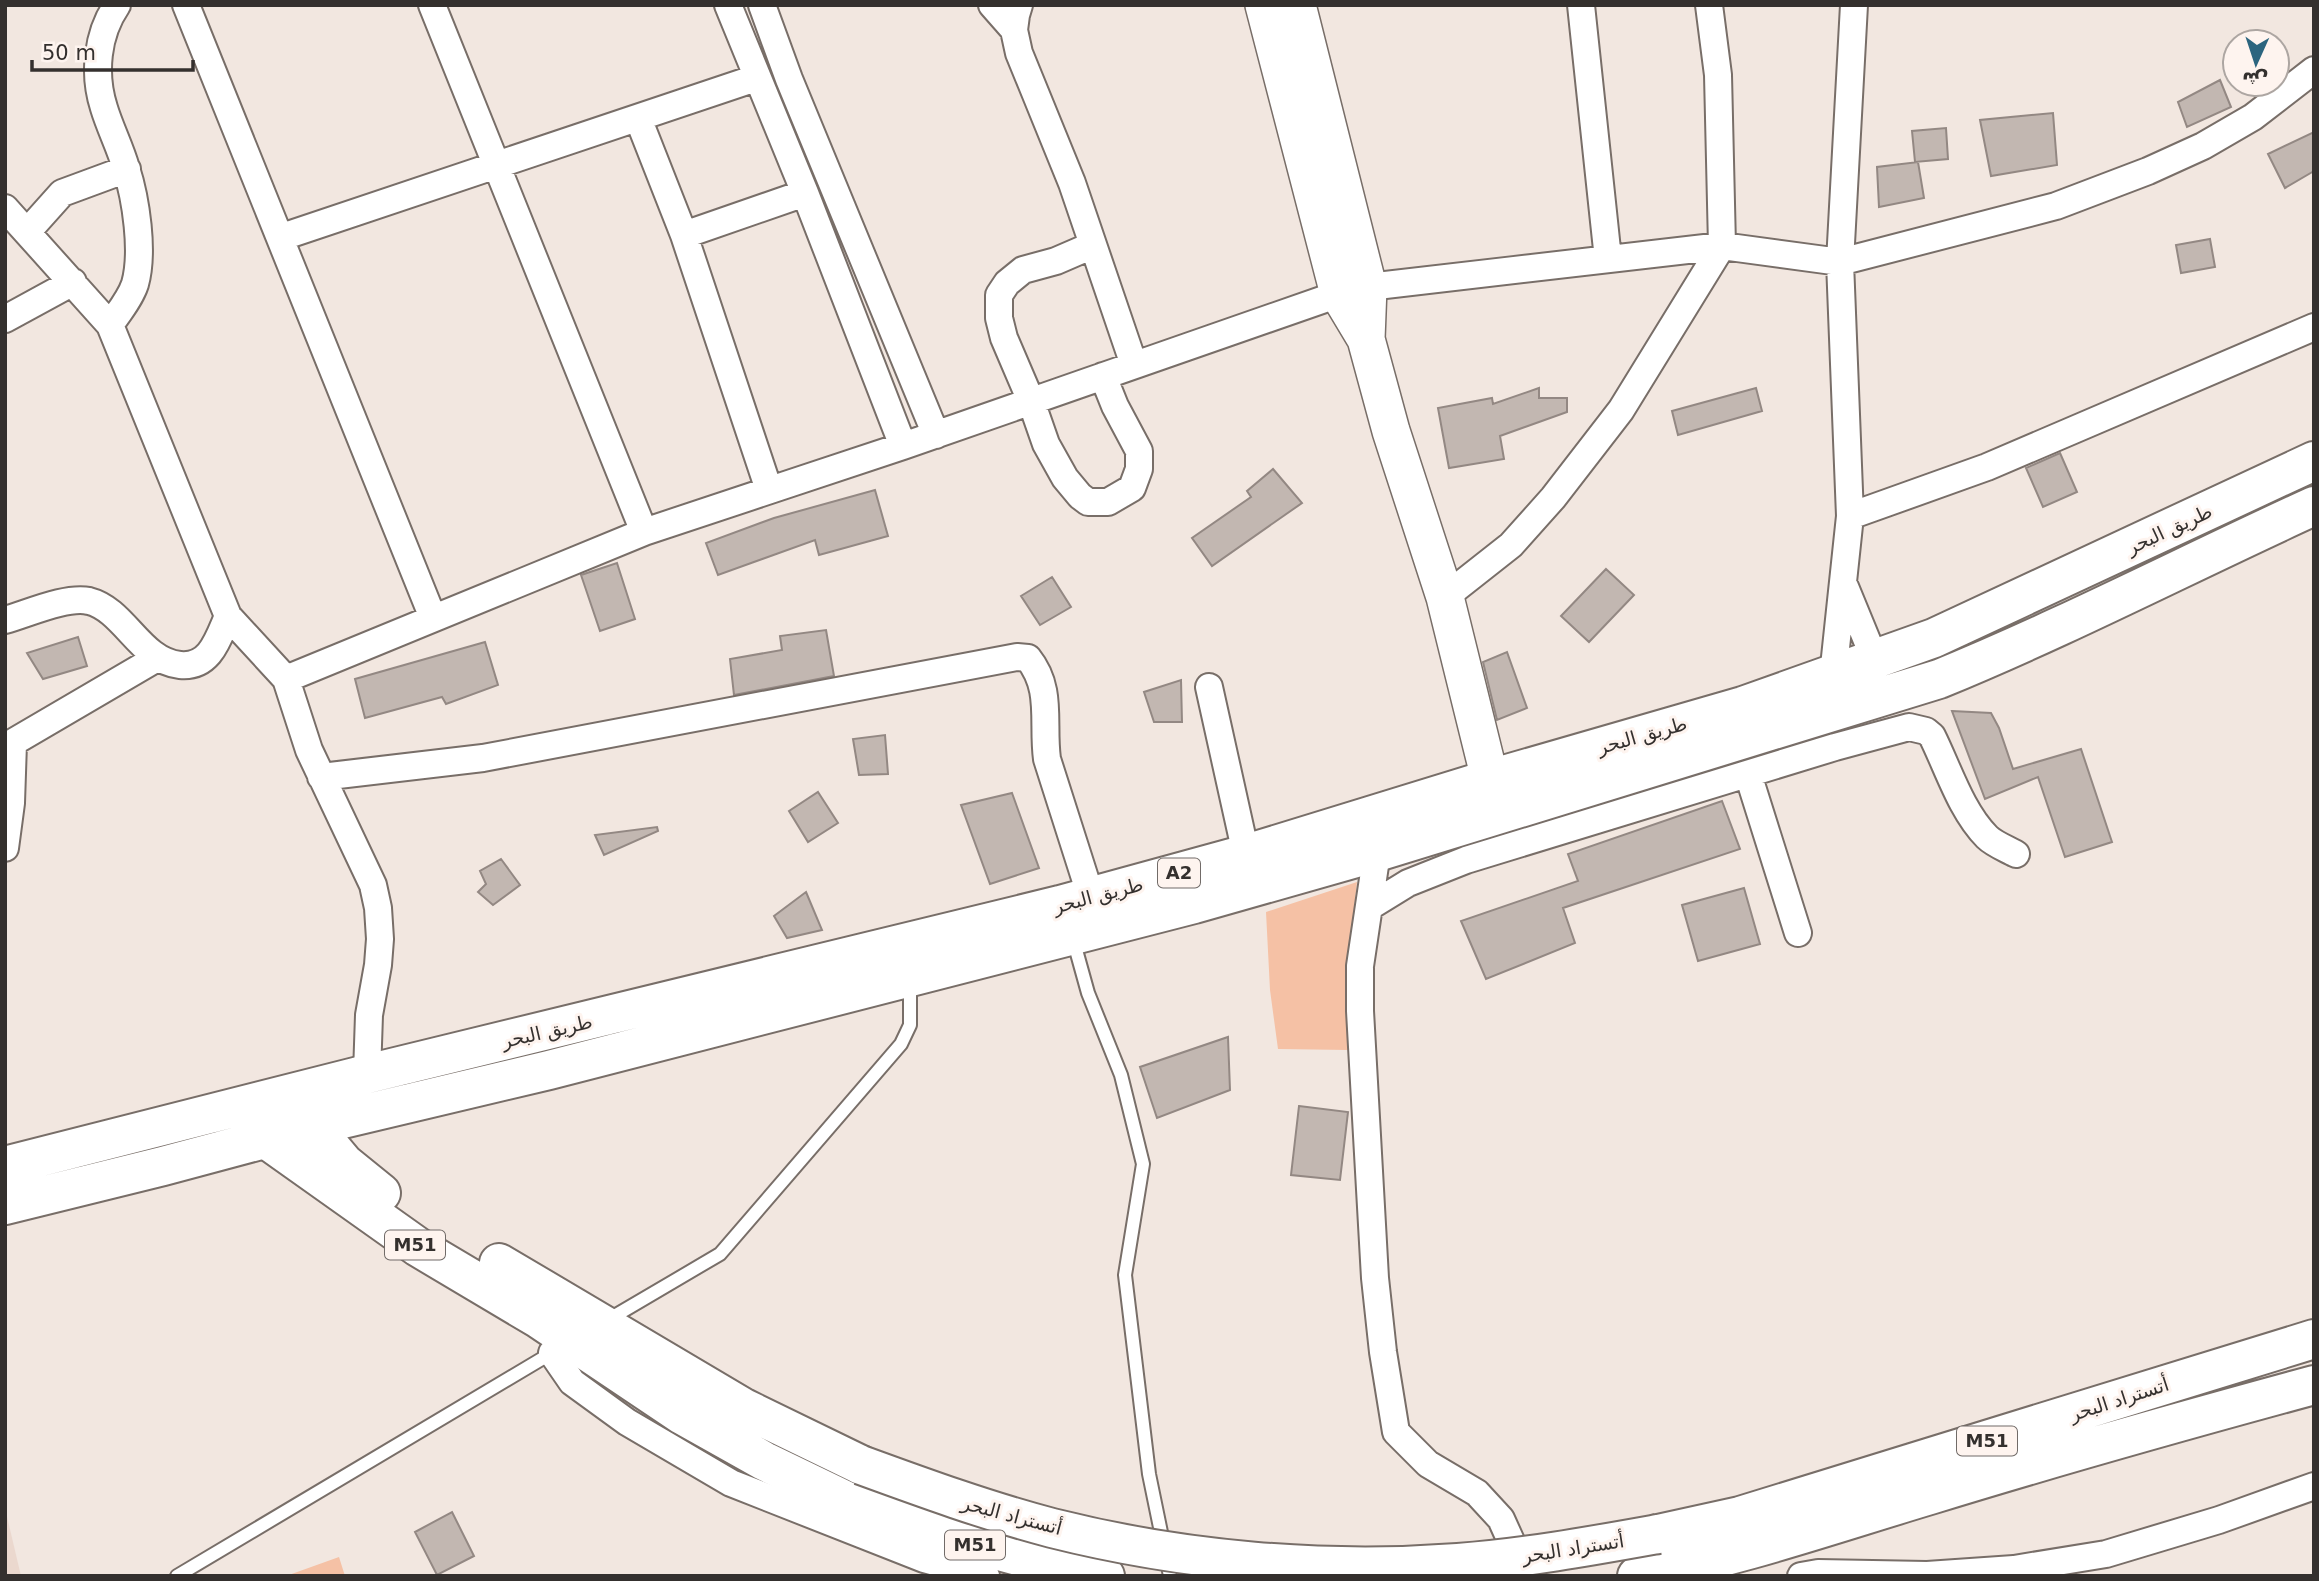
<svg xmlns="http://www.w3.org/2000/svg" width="2319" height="1581" font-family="'DejaVu Sans','Noto Naskh Arabic',sans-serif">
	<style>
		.built { fill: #ebd8ce }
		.green { fill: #f5c1a5 }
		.building { fill: #c2b7b1; stroke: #938883; stroke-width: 2 }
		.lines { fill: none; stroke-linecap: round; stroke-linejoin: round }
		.service-casing { stroke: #786e68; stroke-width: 16 }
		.minor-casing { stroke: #786e68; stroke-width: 30 }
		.secondary-casing { stroke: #786e68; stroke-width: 40 }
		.trunk-casing { stroke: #786e68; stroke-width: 42 }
		.motorway-casing { stroke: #786e68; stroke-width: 42 }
		.service { stroke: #fff; stroke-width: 12 }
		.minor { stroke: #fff; stroke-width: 26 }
		.secondary { stroke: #fff; stroke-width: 37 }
		.trunk { stroke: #fff; stroke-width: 38 }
		.motorway { stroke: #fff; stroke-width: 38 }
		.motorway-bridge-casing { stroke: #786e68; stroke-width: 42; stroke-linecap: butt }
		.motorway-bridge { stroke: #fff; stroke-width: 38 }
		.labels { text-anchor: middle; stroke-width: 6; stroke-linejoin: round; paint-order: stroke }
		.shield { fill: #fef4ef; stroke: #716b68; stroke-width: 2 }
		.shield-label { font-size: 18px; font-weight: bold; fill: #34302e }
		.street-label { font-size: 19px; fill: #34302e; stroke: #fef4ef }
	</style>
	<rect width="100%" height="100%" fill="#f2e7e0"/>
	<!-- built -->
	<path class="built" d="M5 1508 21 1576H5Z"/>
	<!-- green -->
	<path class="green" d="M1357 882 1348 963V1050L1278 1049 1270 990 1266 912Z
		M339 1557 345 1576H286Z"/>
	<!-- building -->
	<path class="building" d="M2220 80 2231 107 2187 127 2178 102Z
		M2053 113 2057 165 1991 176 1980 120Z
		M1946 128 1948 159 1915 162 1912 131Z
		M2314 132V171L2285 188 2268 154Z
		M1918 162 1924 198 1879 207 1877 167Z
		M2210 239 2215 267 2181 273 2176 245Z
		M1539 388V398H1567V412L1500 436 1504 459 1449 468 1438 408 1492 398 1493 404Z
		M1756 388 1762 411 1678 435 1672 411Z
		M2060 453 2077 492 2043 507 2026 468Z
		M1273 469 1302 503 1212 566 1192 538 1251 497 1247 491Z
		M875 490 888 536 819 555 815 540 718 575 706 543 774 518Z
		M617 563 635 619 600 631 581 575Z
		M1606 569 1634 595 1589 642 1561 616Z
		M1052 577 1071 607 1040 625 1021 596Z
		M826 630 834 676 734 695 730 659 782 650 780 636Z
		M78 637 87 666 43 679 27 653Z
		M485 642 498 685 446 704 442 697 365 718 355 679Z
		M1507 652 1527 708 1497 720 1483 662Z
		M1181 680 1182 722H1154L1144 692Z
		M1952 711 1991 713 1999 728 2013 769 2081 749 2112 842 2065 857 2038 777 1985 799Z
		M885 735 888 774 859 775 853 739Z
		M818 792 838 823 808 842 789 811Z
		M1012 793 1039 868 990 884 961 805Z
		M1722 801 1740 849 1563 908 1575 943 1486 979 1461 921 1578 881 1568 854Z
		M657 827 658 831 604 855 595 835Z
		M501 859 520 885 493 905 478 892 486 884 480 871Z
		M1744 888 1760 944 1698 961 1682 905Z
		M806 892 822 930 787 938 774 916Z
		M1228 1037 1230 1090 1157 1118 1140 1067Z
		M1299 1106 1348 1112 1340 1180 1291 1175Z
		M452 1512 474 1556 437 1575 415 1532Z"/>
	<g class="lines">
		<defs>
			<path id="service" d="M1073 939 1088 993 1121 1075 1143 1164 1125 1275 1149 1474 1170 1576
				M606 1321 720 1254 901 1044 910 1025V980
				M177 1576 555 1351"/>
			<path id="minor" d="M186 5 433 618
				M432 5 644 532
				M728 5 805 193 903 446
				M762 5 789 79 936 435
				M992 5 1014 30
				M1019 5 1016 15 1014 30 1019 53 1072 183 1134 365
				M1581 5 1608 259
				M638 118 684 235 769 490
				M5 208 110 325 228 616 286 679 309 750 373 885 378 908 380 939 378 965 369 1015 367 1074
				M28 231 62 193 127 169
				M684 235 805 193
				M282 237 756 78
				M1093 245 1056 261 1023 270 1007 283 999 295V318L1004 338 1031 401 1046 444 1065 478 1080 496 1088 502H1108L1132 488 1139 469V451L1115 406 1103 376
				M5 319 73 282
				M110 325C119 312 130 299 135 284 144 252 136 199 126 168 120 147 110 128 104 108 93 74 97 34 117 5
				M1850 516 1987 467 2314 327
				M1845 587 1875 660
				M1445 597 1511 545 1553 498 1621 410 1722 246 1718 75 1709 5
				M5 620C27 614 66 596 89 601 125 610 140 661 180 665 210 668 218 639 228 616
				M1833 676 1850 516 1840 262 1854 5
				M286 679 644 532 903 446 1339 294 1368 287 1722 246 1840 262 2056 206 2148 171 2203 146 2253 117 2314 70
				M1209 687 1246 854
				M5 747 157 658
				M1748 774 1798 933
				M321 777 483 758 1017 657 1028 658C1053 689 1042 722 1047 759L1091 897
				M5 848 11 803 13 743
				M1377 852 1360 966V1011L1375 1278 1383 1352 1396 1432 1428 1464 1477 1493 1501 1519 1524 1570V1576
				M1369 907 1408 883 1466 860 1835 747 1909 727 1926 731 1932 736C1948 768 1961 811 1987 837 1994 844 2007 849 2016 854
				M552 1353 572 1382 627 1422 731 1483 924 1559 986 1576
				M1801 1576 1818 1573 1927 1575 2014 1569 2106 1554 2219 1520 2314 1486"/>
			<path id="secondary" d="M1264 5 1339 294 1366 339 1391 431 1445 597 1490 779
				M1297 5 1368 287 1366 339"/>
			<path id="trunk" d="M5 1166 367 1074 1060 905 1246 854 1490 779 1743 706 1934 638 2314 461
				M5 1205 163 1166 313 1126 549 1070 1194 904 1377 852 1939 679C2066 627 2189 563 2314 506"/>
			<path id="motorway" d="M313 1126 344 1163 381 1193
				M266 1139 418 1247 539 1319 682 1415 764 1461 849 1502 947 1537 1047 1564 1105 1576
				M499 1263 744 1408 861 1465
				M1658 1534 1740 1516 2314 1339
				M1637 1576C1736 1558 1833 1524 1930 1495 2057 1456 2185 1420 2314 1385"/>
		</defs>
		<!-- service casing -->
		<use href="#service" class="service-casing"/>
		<!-- minor casing -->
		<use href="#minor" class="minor-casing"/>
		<!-- secondary casing -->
		<use href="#secondary" class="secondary-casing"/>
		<!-- trunk casing -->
		<use href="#trunk" class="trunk-casing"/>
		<!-- motorway casing -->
		<use href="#motorway" class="motorway-casing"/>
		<!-- service -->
		<use href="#service" class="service"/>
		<!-- minor -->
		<use href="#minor" class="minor"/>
		<!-- secondary -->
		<use href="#secondary" class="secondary"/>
		<!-- trunk -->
		<use href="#trunk" class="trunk"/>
		<!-- motorway -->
		<use href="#motorway" class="motorway"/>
		<defs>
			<path id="motorway-bridge" d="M861 1465C924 1488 987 1511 1052 1528 1183 1561 1324 1573 1458 1563 1525 1558 1591 1546 1658 1534"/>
		</defs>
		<!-- motorway-bridge casing -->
		<use href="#motorway-bridge" class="motorway-bridge-casing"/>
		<!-- motorway-bridge -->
		<use href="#motorway-bridge" class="motorway-bridge"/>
	</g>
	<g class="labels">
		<!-- shield labels -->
		<g class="shield">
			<rect x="1158" y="858.5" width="42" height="29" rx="5"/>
			<rect x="385" y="1230.5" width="60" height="29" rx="5"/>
			<rect x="1957" y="1426.5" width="60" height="29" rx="5"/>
			<rect x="945" y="1530.5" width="60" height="29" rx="5"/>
		</g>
		<g class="shield-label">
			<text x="1179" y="879">A2</text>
			<text x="415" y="1251">M51</text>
			<text x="1987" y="1447">M51</text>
			<text x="975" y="1551">M51</text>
		</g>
		<!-- street labels -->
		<g class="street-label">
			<text transform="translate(2169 529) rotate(-25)" y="7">طريق البحر</text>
			<text transform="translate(1642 735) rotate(-16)" y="7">طريق البحر</text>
			<text transform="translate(1098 895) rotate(-15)" y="7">طريق البحر</text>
			<text transform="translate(547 1031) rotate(-13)" y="7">طريق البحر</text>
			<text transform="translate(2119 1399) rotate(-18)" y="7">أتستراد البحر</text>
			<text transform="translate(1012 1515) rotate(15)" y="7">أتستراد البحر</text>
			<text transform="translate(1573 1548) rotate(-9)" y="7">أتستراد البحر</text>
		</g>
	</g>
	<!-- border -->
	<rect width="2319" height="1581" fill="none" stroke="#34302e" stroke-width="14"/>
	<!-- north arrow -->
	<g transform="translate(2256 63) rotate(183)"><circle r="33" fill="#fef4ef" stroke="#ada6a2" stroke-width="2"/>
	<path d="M0-5L12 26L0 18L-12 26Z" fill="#2c657f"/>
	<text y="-10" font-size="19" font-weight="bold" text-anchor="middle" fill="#34302e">ش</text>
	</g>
	<!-- scale -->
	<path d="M32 60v10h161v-10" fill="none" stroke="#34302e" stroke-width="3.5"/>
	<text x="42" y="60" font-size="21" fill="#34302e" stroke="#fef4ef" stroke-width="5" paint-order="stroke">50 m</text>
</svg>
